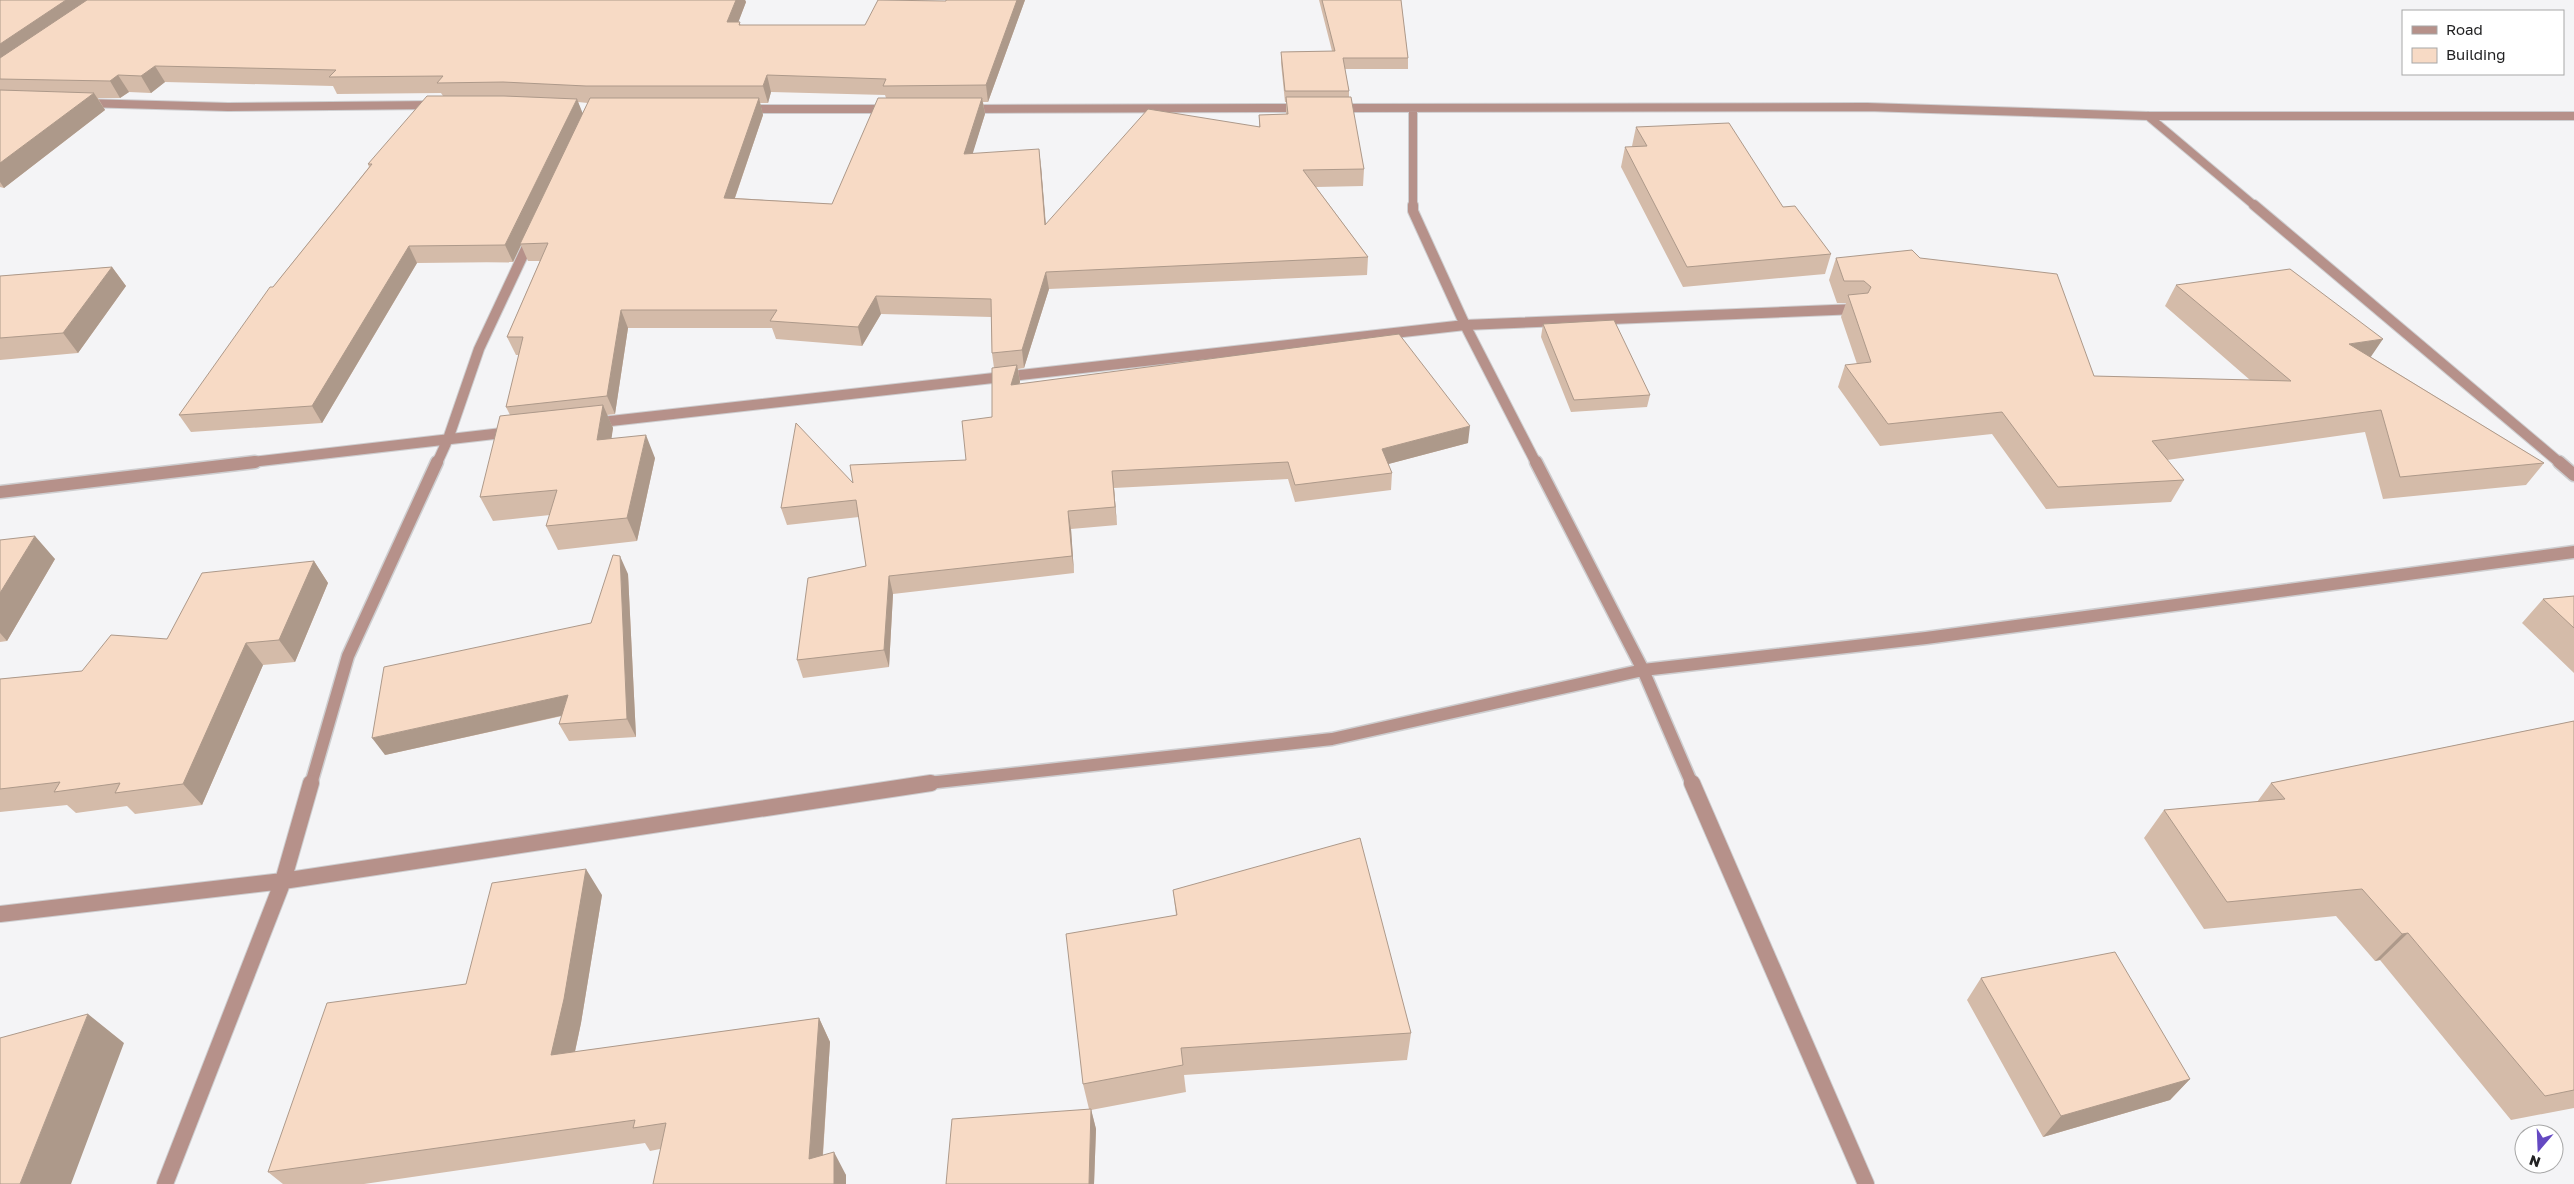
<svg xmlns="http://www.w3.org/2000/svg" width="2574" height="1184" font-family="'Golos Text',sans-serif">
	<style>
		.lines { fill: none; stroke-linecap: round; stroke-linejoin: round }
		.minor-far3-casing { stroke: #ceced0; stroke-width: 10 }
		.minor-far2-casing { stroke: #ceced0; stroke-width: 12 }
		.minor-far1-casing { stroke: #ceced0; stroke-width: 15 }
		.minor-casing { stroke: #ceced0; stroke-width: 18 }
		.minor-far3 { stroke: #b6918a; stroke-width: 8 }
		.minor-far2 { stroke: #b6918a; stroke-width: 10 }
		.minor-far1 { stroke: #b6918a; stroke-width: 12 }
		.minor { stroke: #b6918a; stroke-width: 16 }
		.wall { fill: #d4bba9; fill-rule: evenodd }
		.shaded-wall { fill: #ad998a }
		.building { fill: #f7dac5; stroke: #ad998a }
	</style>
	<rect width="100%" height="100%" fill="#f4f4f6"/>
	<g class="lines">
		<defs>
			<path id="minor-far3" d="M84 103 228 107 434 105
				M1337 108 1867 107 2148 116H2574
				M1413 108V206
				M747 109H889
				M967 109 1302 108
				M2148 116 2255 206"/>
			<path id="minor-far2" d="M1413 205V211L1465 325 1857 309
				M2254 205 2560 463
				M593 423 1465 325 1536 463
				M244 463 511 432
				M437 463 448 439 479 349 531 238"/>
			<path id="minor-far1" d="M1536 462 1643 670 1692 784
				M2559 462 2574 475
				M0 492 255 462
				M311 784 348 656 437 462
				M919 784 1332 739 1643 670 1926 638 2574 552"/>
			<path id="minor" d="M1692 783 1866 1184
				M0 914 283 881 931 783
				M165 1184 283 881 311 783"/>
		</defs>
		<!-- minor-far3 casing -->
		<use href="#minor-far3" class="minor-far3-casing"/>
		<!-- minor-far2 casing -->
		<use href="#minor-far2" class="minor-far2-casing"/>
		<!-- minor-far1 casing -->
		<use href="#minor-far1" class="minor-far1-casing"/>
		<!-- minor casing -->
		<use href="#minor" class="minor-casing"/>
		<!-- minor-far3 -->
		<use href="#minor-far3" class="minor-far3"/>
		<!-- minor-far2 -->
		<use href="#minor-far2" class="minor-far2"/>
		<!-- minor-far1 -->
		<use href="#minor-far1" class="minor-far1"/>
		<!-- minor -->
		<use href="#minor" class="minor"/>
	</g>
	<!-- wall -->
	<path class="wall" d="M0 0H745L746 2 738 22 741 25H865L946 1V0H1025L988 102H983L985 114 972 154 1041 166 1046 224 1259 127V115L1286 114V102H1285L1281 63V52L1332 51 1319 0H1401L1408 58V69H1345L1349 91V97L1364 169 1363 186 1316 187 1368 257 1367 275 1049 289 1024 368 1018 369 1020 382 1019 384 1468 443 1388 464 1392 473 1391 490 1295 502 1288 479 1114 488 1117 525 1071 529 1074 573 893 594 889 667 803 678 797 660 866 566 859 517 787 525 781 508 853 483 966 460 992 417 994 368 992 353 991 317 881 314 862 346 776 339 772 328H628L615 414 607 415 613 428 611 438 655 458 637 541 558 550 546 526 550 515 493 521 480 497 510 415 506 407 519 355H516L507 337 540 261H528L521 245 513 262 417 263 322 423 191 432 179 415 273 287 369 167 368 164 443 96 441 93 337 94 333 86 165 82 151 93 129 92 120 98H98L105 110 4 188 0 187ZM771 92 885 95 886 98 832 204 735 198 763 115 760 103H768ZM578 102 588 103 582 114Z
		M1636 127 1783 207 1831 254 1825 274 1683 287 1621 167 1625 147H1633L1632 146Z
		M1836 258H1920L2094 376 2250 380 2165 306 2176 285 2371 357 2544 463 2526 485 2383 499 2365 432 2167 460 2184 480 2171 502 2046 509 1992 434 1880 446 1838 387 1845 365 1857 364 1841 317 1846 303H1837L1829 280Z
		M112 267 126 286 78 353 0 360V276Z
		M1543 324 1650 395 1647 407 1571 412 1541 337Z
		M0 540 55 559 7 641 0 642Z
		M314 561 328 583 295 662 263 665 202 805 135 814 127 806 76 813 67 805 0 812V679L82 671 167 639Z
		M628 574 636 737 569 741 559 724 562 716 385 755 591 623Z
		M2574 596V673L2522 623 2543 599Z
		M2574 721V1108L2511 1120 2380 960 2375 961 2336 916 2204 929 2144 838 2164 810 2257 802 2271 783Z
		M1173 890 1411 1033 1407 1060 1184 1075 1186 1092 1091 1110 1096 1129 1094 1184H946L1089 1109 1083 1084 1176 915Z
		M602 895 581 1023 575 1052 819 1018 830 1042 823 1155 846 1175 660 1149 650 1151 645 1143 364 1184H283L268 1172 466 984Z
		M1981 978 2190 1079 2170 1100 2043 1137 1967 1000Z"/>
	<!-- shaded-wall -->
	<path class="shaded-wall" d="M66 0H99L0 68V44Z
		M736 0H745L746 2 732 39 727 22Z
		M1017 0H1025L988 102 986 85Z
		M155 66 165 82 151 93 141 76Z
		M118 75 129 92 120 98 110 81Z
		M767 75 771 92 768 103 763 86Z
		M94 93 105 110 4 188 0 182V163Z
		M759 98 763 115 729 215 724 198Z
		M982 98 985 114 967 172 964 154Z
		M577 99 583 114 520 244 521 245 513 262 505 245Z
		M1039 149 1041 166 1047 242 1045 225Z
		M409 246 417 263 322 423 312 406Z
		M112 267 126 286 78 353 63 333Z
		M1046 272 1049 289 1024 368 1022 350Z
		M876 296 881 314 862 346 858 327Z
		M621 310 628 328 615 414 607 396Z
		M2383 339 2368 361 2349 344Z
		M1017 365 1020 382 1014 402 1011 385Z
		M603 405 613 428 608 463 597 440Z
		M1470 426 1468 443 1381 466 1382 449Z
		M646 435 655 458 637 541 627 518Z
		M1112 471 1114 488 1117 525 1115 507Z
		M1068 511 1071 529 1074 573 1072 556Z
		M35 536 55 559 7 641 0 633V593Z
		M620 556 628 574 636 737 627 719Z
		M314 561 328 583 295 662 279 640Z
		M889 576 893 594 889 667 884 650Z
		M246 643 263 665 202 805 183 784Z
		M568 695 578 712 385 755 372 738Z
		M586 869 602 895 581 1023 569 1079 551 1055Z
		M2408 933 2380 960 2375 961 2402 934Z
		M88 1014 124 1043 71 1184H20Z
		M819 1018 830 1042 821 1181 809 1159Z
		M2190 1079 2170 1100 2043 1137 2061 1116Z
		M1091 1109 1096 1129 1094 1184H1089Z
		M834 1152 846 1175V1184H834Z"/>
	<!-- building -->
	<path class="building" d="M0 0H66L0 44Z
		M87 0H736L727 22H740L739 25H865L878 0 946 1V0H1017L986 85 883 86 886 79 767 75 763 86H586L503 82 437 83 443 76 329 77 336 70 155 66 141 76 118 75 110 81 0 79V58Z
		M1322 0H1401L1408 58H1343L1349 91H1285L1281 52 1335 51Z
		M0 90 94 93 0 163Z
		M427 96H504L577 99 505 245 409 246 312 406 179 415 270 287H273L372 164H368Z
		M1286 97H1351L1364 169 1303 170 1368 257 1046 272 1022 350 992 353 991 299 876 296 858 327 770 321 777 310H621L607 396 506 407 523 337H507L548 243 520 244 590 98H759L724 198 832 204 878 98H982L964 154 1039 149 1045 225 1148 109 1260 127 1259 115 1288 114Z
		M1729 123 1783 207 1795 206 1831 254 1687 267 1625 147 1647 146 1636 127Z
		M1912 250 1920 258 2057 274 2094 376 2291 381 2176 285 2290 269 2383 339 2349 344 2544 463 2400 477 2381 410 2152 441 2184 480 2058 487 2002 412 1888 424 1845 365 1871 362 1848 295 1868 293 1871 287 1864 281H1844L1836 258Z
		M112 267 63 333 0 338V276Z
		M1614 320 1650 395 1574 400 1543 324Z
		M1399 334 1470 426 1382 449 1392 473 1295 485 1288 462 1112 471 1115 507 1068 511 1072 556 889 576 884 650 797 660 808 578 866 566 856 500 781 508 796 423 853 483 850 465 966 460 962 421 992 417V368L1017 365 1011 385Z
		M603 405 597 440 646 435 627 518 546 526 557 490 480 497 500 416Z
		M35 536 0 593V540Z
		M613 555 620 556 627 719 559 724 568 695 372 738 384 667 591 623Z
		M314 561 279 640 246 643 183 784 115 793 120 783 54 792 60 782 0 789V679L82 671 111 635 167 639 202 573Z
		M2574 596V628L2543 599Z
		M2574 721V1090L2545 1096 2408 933 2402 934 2362 889 2227 902 2164 810 2285 799 2271 783Z
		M1360 838 1411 1033 1181 1048 1183 1065 1083 1084 1066 934 1177 915 1173 890Z
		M586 869 564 999 551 1055 819 1018 809 1159 834 1152V1184H653L666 1123 633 1128 635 1120 268 1172 327 1003 466 984 492 883Z
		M2115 952 2190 1079 2061 1116 1981 978Z
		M88 1014 20 1184H0V1038Z
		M1091 1109 1089 1184H946L952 1119Z"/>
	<!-- legend -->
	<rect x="2402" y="10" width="162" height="65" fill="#ffffff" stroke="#a7a7a7"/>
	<rect x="2412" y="26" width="25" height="8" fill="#b6918a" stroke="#a7a7a7"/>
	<text x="2446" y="35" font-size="15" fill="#222223">Road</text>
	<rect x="2412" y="48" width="25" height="15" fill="#f7dac5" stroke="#a7a7a7"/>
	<text x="2446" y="60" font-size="15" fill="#222223">Building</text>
	<!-- north arrow -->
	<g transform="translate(2539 1149) rotate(199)"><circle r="24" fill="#ffffff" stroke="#a7a7a7"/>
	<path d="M0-4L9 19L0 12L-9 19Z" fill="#6449c2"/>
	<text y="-8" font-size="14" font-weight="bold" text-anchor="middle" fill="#222223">N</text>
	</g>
</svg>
